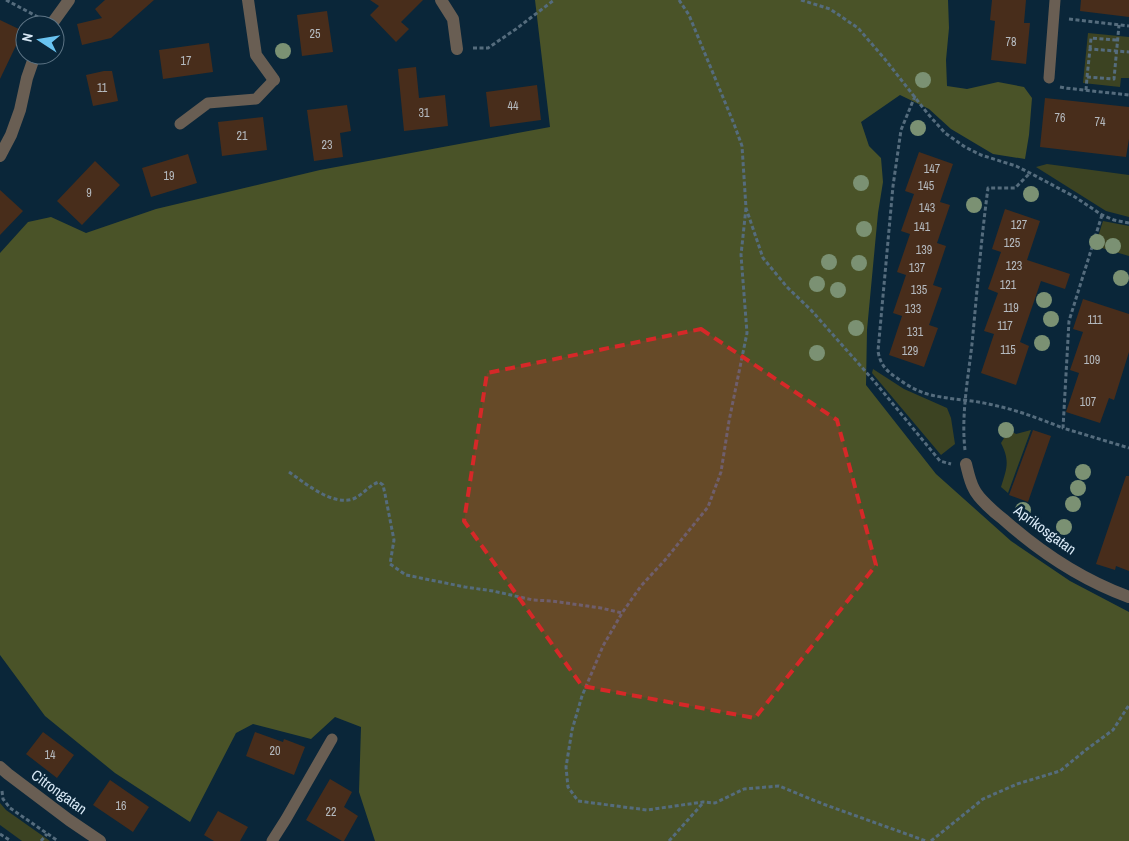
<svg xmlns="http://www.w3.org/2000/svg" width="1129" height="841" font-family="'Archivo Narrow',sans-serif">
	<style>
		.green { fill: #3c4322 }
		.forest { fill: #4a5328 }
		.building { fill: #482d1b }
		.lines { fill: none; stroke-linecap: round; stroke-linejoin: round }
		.path { stroke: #556c7d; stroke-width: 3; stroke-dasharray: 4 2.5; stroke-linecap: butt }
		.lane { stroke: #695e53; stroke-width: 11 }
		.street { stroke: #695e53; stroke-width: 12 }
		.tree { fill: #7b9173 }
		.marked { fill: #d62828; fill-opacity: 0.2; stroke: #d62828; stroke-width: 4; stroke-dasharray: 10 6; stroke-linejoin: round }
		.labels { text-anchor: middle; stroke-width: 5; stroke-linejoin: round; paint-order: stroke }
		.number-label { font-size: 12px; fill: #b5babf }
		.street-label { font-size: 15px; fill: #d9e9f6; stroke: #0a2639 }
	</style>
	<rect width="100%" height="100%" fill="#0a2639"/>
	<!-- green -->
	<path class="green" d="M1088 33 1129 37V78H1121L1120 87 1083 83Z
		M1047 164 1129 175V217L1106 211 1036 167Z
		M1103 221 1129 226V256L1095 246Z
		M873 369 904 389 947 408 951 418 955 444 941 455 872 373Z
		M1009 430 1016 434 1031 430 1008 493 1001 487C1007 468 1010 461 1001 443Z
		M0 803 6 810 50 841H22L0 825Z"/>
	<!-- forest -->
	<path class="forest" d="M535 0H948L949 28 946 60 947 86 967 89 998 82 1024 87 1032 98 1029 135 1025 159 993 154 951 129 929 109 900 95 861 122 869 146 881 158 883 182 878 213 867 330 866 385 936 474 1011 541 1070 581 1129 612V841H375L359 792 361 727 335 717 311 739 253 724 236 733 190 822 115 773 45 716 0 655V253L28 222 51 217 86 233 156 209 320 170 550 127Z"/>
	<!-- building -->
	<path class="building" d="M105 0H154L111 38 82 45 77 24 102 18 95 9Z
		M370 0H423L401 22 409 29 396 42 370 15 379 6Z
		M992 0H1026L1024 23H1030L1026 64 991 60 995 21 990 20Z
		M1081 0H1129V17L1080 11Z
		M327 11 333 52 302 56 297 15Z
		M0 20 23 31 0 79Z
		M209 43 213 72 163 79 159 50Z
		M416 67 419 98 445 95 448 126 404 131 398 69Z
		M104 71H112L118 101 93 106 86 75Z
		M537 85 541 120 490 127 486 92Z
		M1045 98 1129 107V139L1126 157 1040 147Z
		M347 105 351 131 340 133 343 157 314 161 307 110Z
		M263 117 267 150 222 156 218 122Z
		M919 152 953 164 940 202 950 205 937 243 946 246 933 285 942 288 929 325 938 328 924 367 889 355 902 316 893 313 906 275 897 272 910 234 901 231 914 194 905 191Z
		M188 154 197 183 151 197 142 168Z
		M95 161 120 185 82 225 57 201Z
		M0 190 23 211 0 235Z
		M1005 209 1040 221 1027 260 1070 274 1065 289 1041 281 1020 342 1029 346 1016 385 981 373 994 334 984 331 998 293 988 289 1001 252 992 249Z
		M1083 299 1129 314V352L1114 400 1109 398 1100 423 1066 412 1079 373 1070 370 1083 332 1073 329Z
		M1033 430 1051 436 1028 502 1009 495Z
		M1126 476H1129V571L1116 566 1115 570 1096 564Z
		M43 732 74 755 57 778 26 754Z
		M255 732 283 742 284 739 305 747 294 775 246 756Z
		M330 779 352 792 344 807 358 816 344 841H342L306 820Z
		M110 780 149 807 133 832 93 805Z
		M218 811 248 827 240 841H214L204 835Z"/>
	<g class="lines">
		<!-- path -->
		<path class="path" d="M6 0 38 17
			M679 0 689 15 734 124 742 146 746 208 763 258 787 287 811 310 874 381 940 461 951 464
			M801 0 830 9 858 28 884 58 928 114 945 133 965 147 981 155 1016 166 1030 173 1075 197 1102 215 1114 220 1129 223
			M1069 19 1129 26
			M473 48H488L516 29 554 0
			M1090 49 1091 38 1117 40
			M1087 77 1090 49 1129 52
			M1060 87 1065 88 1129 95
			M1086 90 1087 77 1114 79 1119 25
			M915 96 901 130 893 186 878 351C880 364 886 371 897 378 905 384 915 390 924 393 946 400 970 399 993 405 1017 410 1040 419 1063 428
			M746 208 741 255 747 333 729 421 721 472 708 507 665 560 641 586 622 613 603 646 582 696 572 730 566 767 568 787 578 801 647 810 703 802 715 803 744 789 779 786 823 804 926 841
			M1102 215 1069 321 1063 428 1129 448
			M965 450C961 415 968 379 972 344 977 292 981 240 988 188H1015L1030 173
			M289 472C305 483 332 506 353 499 363 495 369 485 379 482L383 485 385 494 394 540 390 564 406 575 465 587 493 591 533 600 552 601 601 608 622 613
			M2 791 3 799 10 808 58 841
			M0 834 11 841
			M41 841 47 834
			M669 841 703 803
			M931 841 983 799 1017 784 1060 771 1087 749 1113 730 1129 705"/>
		<!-- lane -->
		<path class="lane" d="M1049 78 1055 0
			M180 124 208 103 256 99 274 80
			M272 841 286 819 332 739"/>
		<!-- street -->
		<path class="street" d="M248 0 256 55 274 80
			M441 0 453 19 457 49
			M51 25 69 0
			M0 156 11 135 20 110 27 78 35 55
			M966 464C968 472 970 482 974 489 978 498 995 513 1003 519 1040 552 1082 580 1129 597
			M0 767 8 774 69 820 100 841"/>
	</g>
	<!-- trees -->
	<g class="tree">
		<circle cx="283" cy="51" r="8"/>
		<circle cx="923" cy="80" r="8"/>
		<circle cx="918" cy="128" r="8"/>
		<circle cx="861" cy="183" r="8"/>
		<circle cx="1031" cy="194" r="8"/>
		<circle cx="974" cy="205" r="8"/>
		<circle cx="864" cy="229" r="8"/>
		<circle cx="1097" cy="242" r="8"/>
		<circle cx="1113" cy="246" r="8"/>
		<circle cx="829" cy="262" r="8"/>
		<circle cx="859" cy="263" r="8"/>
		<circle cx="1121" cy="278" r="8"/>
		<circle cx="817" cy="284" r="8"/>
		<circle cx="838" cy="290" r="8"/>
		<circle cx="1044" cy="300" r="8"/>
		<circle cx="1051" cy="319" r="8"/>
		<circle cx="856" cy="328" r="8"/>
		<circle cx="1042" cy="343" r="8"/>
		<circle cx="817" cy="353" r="8"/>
		<circle cx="1006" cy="430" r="8"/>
		<circle cx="1083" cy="472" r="8"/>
		<circle cx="1078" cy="488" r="8"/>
		<circle cx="1073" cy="504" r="8"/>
		<circle cx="1023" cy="510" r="8"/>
		<circle cx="1064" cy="527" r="8"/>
	</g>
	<!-- marked area -->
	<path class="marked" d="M701 329 837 420 876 565 755 718 582 686 464 521 487 373Z"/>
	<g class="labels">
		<!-- number labels -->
		<g class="number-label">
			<text x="315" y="38">25</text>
			<text x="1011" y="46">78</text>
			<text x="186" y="65">17</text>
			<text x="102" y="92">11</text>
			<text x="513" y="110">44</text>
			<text x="424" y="117">31</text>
			<text x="1060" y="122">76</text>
			<text x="1100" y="126">74</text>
			<text x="242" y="140">21</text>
			<text x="327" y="149">23</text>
			<text x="932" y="173">147</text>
			<text x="169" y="180">19</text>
			<text x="926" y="190">145</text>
			<text x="89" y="197">9</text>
			<text x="927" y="212">143</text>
			<text x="1019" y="229">127</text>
			<text x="922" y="231">141</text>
			<text x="1012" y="247">125</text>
			<text x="924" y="254">139</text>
			<text x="1014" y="270">123</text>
			<text x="917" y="272">137</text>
			<text x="1008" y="289">121</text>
			<text x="919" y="294">135</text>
			<text x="1011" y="312">119</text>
			<text x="913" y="313">133</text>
			<text x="1095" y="324">111</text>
			<text x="1005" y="330">117</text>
			<text x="915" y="336">131</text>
			<text x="1008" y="354">115</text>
			<text x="910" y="355">129</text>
			<text x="1092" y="364">109</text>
			<text x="1088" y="406">107</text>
			<text x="275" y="755">20</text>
			<text x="50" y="759">14</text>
			<text x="121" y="810">16</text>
			<text x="331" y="816">22</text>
		</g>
		<!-- street labels -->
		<g class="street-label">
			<text transform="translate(1045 530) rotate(36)" y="5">Aprikosgatan</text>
			<text transform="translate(59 792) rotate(36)" y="5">Citrongatan</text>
		</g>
	</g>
	<!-- north arrow -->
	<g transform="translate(40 40) rotate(282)"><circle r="24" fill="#0a2639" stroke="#5d7485"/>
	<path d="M0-4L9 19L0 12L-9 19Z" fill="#69c3f1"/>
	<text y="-8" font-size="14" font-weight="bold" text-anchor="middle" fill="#d9e9f6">N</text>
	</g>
</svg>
